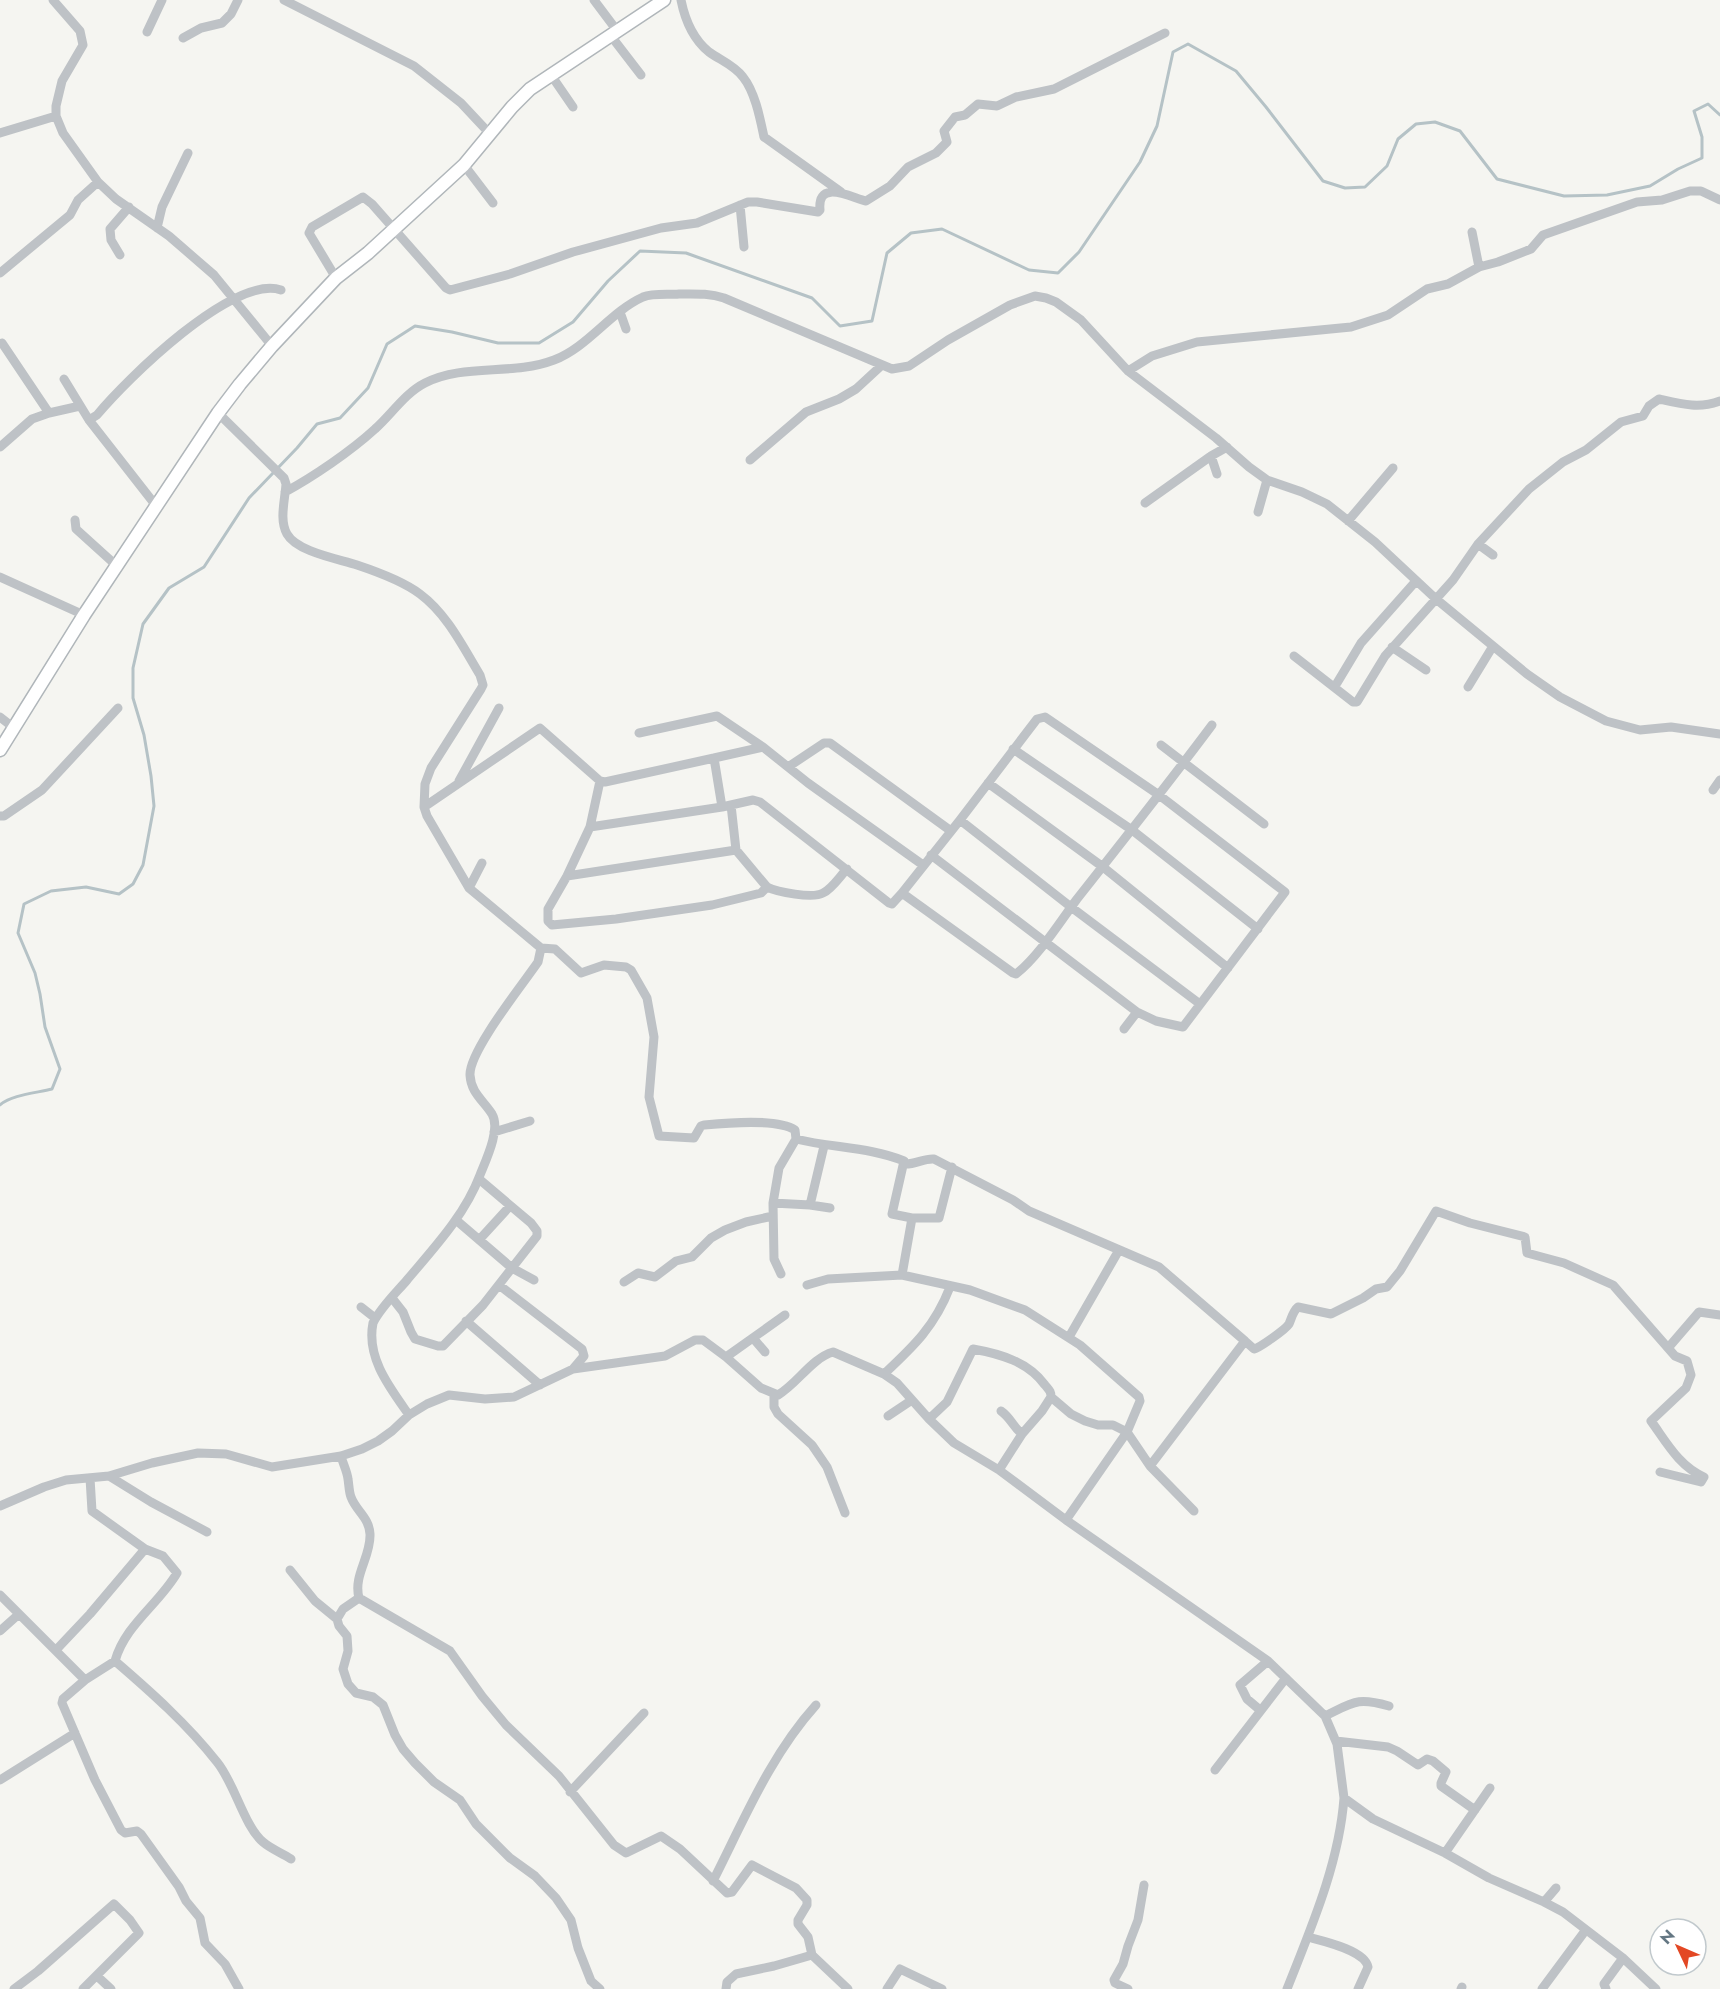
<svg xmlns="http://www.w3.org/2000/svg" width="1720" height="1989" font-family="Jost,sans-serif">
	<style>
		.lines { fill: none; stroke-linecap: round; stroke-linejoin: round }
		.stream { stroke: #b5c2c6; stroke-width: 3 }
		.secondary-casing { stroke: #b0b6ba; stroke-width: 15 }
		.street { stroke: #bec2c6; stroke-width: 9 }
		.secondary { stroke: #fff; stroke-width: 12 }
	</style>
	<rect width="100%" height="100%" fill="#f5f5f1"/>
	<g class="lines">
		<!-- stream -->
		<path class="stream" d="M0 1105C11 1095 36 1093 52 1089L60 1069 45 1027 40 994 35 973 18 933 24 904 51 891 86 887 119 894 133 884 143 865 154 806 151 776 144 735 133 698V668L143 624 169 588 204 567 249 498 297 448 317 424 340 418 368 388 387 344 415 326 452 332 498 343H539L573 322 608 281 640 251 686 253 812 298 840 326 872 321 887 253 911 233 942 229 1029 270 1058 273 1079 252 1140 162 1157 126 1173 52 1188 44 1236 71 1266 107 1323 181 1345 188 1365 187 1387 166 1398 139 1416 124 1435 122 1460 131 1497 179 1564 196 1607 195 1650 186 1678 169 1702 158V137L1694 111 1708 104 1720 115"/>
		<defs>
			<path id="secondary" d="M0 750 84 615 218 413 240 384 272 346 336 278 368 253 464 165 512 107 530 89 664 0"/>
		</defs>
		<!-- secondary casing -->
		<use href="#secondary" class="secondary-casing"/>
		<!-- street -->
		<path class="street" d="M53 0 80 31 83 45 62 81 56 106V116L63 133 98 182 116 199 169 236 214 275 272 346
			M284 0 414 66 461 103 490 134
			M594 0 618 32
			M681 0C685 20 693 39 709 52 720 60 734 65 743 77 755 92 760 118 764 137L841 192
			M147 32 162 0
			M611 36 641 75
			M183 38 201 28 222 23 231 14 238 0
			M551 75 573 107
			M0 133 56 116
			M464 165 493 203
			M740 205 744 247
			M157 228 162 207 188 153
			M1472 232 1479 267
			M120 255 111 240 110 229 129 207
			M0 273 70 215 78 200 98 182
			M336 278 309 233 312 227 363 197 372 204 446 288 450 290 510 274 573 252 661 228 697 223 748 202H757L818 212 820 210C817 178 852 198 866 201L890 186 908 167 936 153 947 142 944 131 955 117 965 115 978 104 997 106 1016 97 1054 89 1165 33
			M620 312 626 329
			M2 343 49 413
			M1128 371 1152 356 1197 342 1351 327 1388 315 1427 289 1448 284 1479 267 1498 262 1531 249 1543 235 1637 202 1662 200 1690 191H1701L1720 200
			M64 379 89 420 157 507
			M218 413 284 478 286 484C285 500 279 520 287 534 297 552 339 559 357 565 378 572 403 581 420 594 447 614 463 647 480 675L483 685 481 689 431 768 425 784 424 807 427 816 469 888 541 948 555 949 581 973 604 965 626 967 631 970 647 998 654 1037 649 1097 659 1136 694 1138 701 1126 704 1125C725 1123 777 1118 795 1130L796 1139
			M89 420 97 415C126 380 233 274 281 290
			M0 447 32 419 49 413 80 406
			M1211 456 1217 474
			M750 460 806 412 839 399 856 389 882 365
			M285 492C313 477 351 451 375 429 391 415 405 393 425 383 464 363 512 376 554 360 588 347 610 312 643 297 653 293 668 295 679 294 694 294 709 293 724 298L892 369 909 366 948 340 1010 305 1035 296 1046 298 1056 302 1081 320 1128 371 1216 438 1249 467 1267 480 1302 492 1327 504 1375 542 1436 599 1527 674 1560 697 1606 721 1640 730 1671 727 1720 734
			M1145 503 1211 456 1227 447
			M1258 512 1267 480
			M75 520 76 529 118 567
			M1348 521 1393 468
			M1478 544 1493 555
			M0 577 84 615
			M1392 647 1426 670
			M1294 656 1353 702H1357L1385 656 1453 580 1478 544 1529 489 1563 462 1586 450 1621 422 1643 416 1649 406 1659 399C1681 404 1699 409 1720 401
			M1337 683 1361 643 1416 581
			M1468 687 1493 646
			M0 717 14 728
			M639 733 717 716 763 747
			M1161 745 1264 824
			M1013 749 1132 830 1258 929
			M714 758 763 747 808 783 923 865
			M788 767 824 743H830L951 831
			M459 781 499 708
			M600 781 590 827 567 876 548 909V921L552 925 616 919 712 905 761 893 767 887 736 850 731 805
			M988 783 1103 867 1228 968
			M1713 790 1720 780
			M424 807 540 728 600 781 605 782 714 758 722 807
			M0 816H4L42 790 118 708
			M960 820 1071 907 1200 1004
			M590 827 722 807 753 800 760 802 889 903 892 904 902 893
			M931 855 1137 1012 1156 1021 1183 1027 1285 892 1159 795 1045 717 1037 719 960 820 902 893 1013 973 1016 974C1038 957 1060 922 1077 899 1122 842 1168 784 1212 725
			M567 876 736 850
			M767 887C777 892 813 899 823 893 832 889 840 876 847 869
			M469 888 482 863
			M1124 1029 1137 1012
			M494 1132 530 1121
			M904 1164C915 1165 924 1158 934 1159L1013 1200 1029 1211 1159 1267 1245 1341
			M952 1167 939 1218H912L902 1275 970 1290 1025 1310 1080 1345 1139 1397 1140 1401 1127 1432 1066 1520
			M773 1203 779 1168 796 1139C832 1148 870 1147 904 1161L892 1214 912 1218
			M810 1205 824 1146
			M456 1220 512 1268 534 1280
			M479 1240 510 1206
			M781 1274 774 1259 773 1203 810 1205 830 1208
			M624 1282 638 1273 655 1277 676 1261 692 1257 711 1238 725 1230 746 1222 773 1216
			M499 1285 582 1349 584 1356 573 1369
			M807 1285 828 1279 902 1275
			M392 1298 403 1312 411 1332 415 1339 438 1346H443L483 1305 537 1236V1231L531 1223 479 1179
			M361 1307 375 1318
			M466 1321 540 1385
			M1069 1337 1119 1250
			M753 1338 765 1352
			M1668 1348 1699 1312 1720 1315
			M726 1357 785 1315
			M884 1374C914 1346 935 1326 950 1287
			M774 1395V1407L778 1414 812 1445 827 1467 845 1513
			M1001 1411C1011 1418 1013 1427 1022 1434
			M409 1415C390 1388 366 1358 373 1323 381 1307 396 1293 407 1280 434 1248 465 1215 480 1175 486 1160 501 1129 492 1114 483 1100 471 1093 470 1075 469 1051 523 984 538 962L541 948
			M888 1416 912 1400
			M929 1419 947 1402 973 1349C1001 1354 1028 1362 1045 1385 1049 1390 1051 1391 1051 1397
			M341 1456C343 1464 347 1471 348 1479 349 1485 349 1492 351 1497 356 1511 369 1517 370 1534 371 1557 353 1575 359 1598L450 1651 482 1696 506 1725 559 1776 614 1845 626 1853 661 1836 680 1849 727 1893 732 1892 752 1865 796 1888 807 1900V1905L798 1920V1924L808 1937 812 1955
			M1150 1466 1245 1341 1254 1349C1259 1348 1285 1330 1289 1324 1292 1317 1293 1311 1298 1307L1331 1314 1363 1298 1376 1289 1387 1287 1400 1271 1436 1211 1470 1223 1525 1237 1527 1253 1564 1263 1613 1285 1675 1356 1687 1361 1691 1375 1686 1388 1651 1421C1667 1443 1679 1466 1704 1477L1701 1482 1660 1472
			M999 1470 1022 1434 1042 1411 1051 1397 1071 1414 1085 1421 1098 1425H1113L1127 1432 1150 1466 1194 1511
			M109 1476 151 1502 207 1532
			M0 1506 44 1487 66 1480 109 1476 152 1463 198 1453 226 1454 272 1467 341 1456 362 1449 378 1441 392 1431 409 1415 427 1404 449 1395 485 1399 514 1397 573 1369 665 1356 695 1340H703L726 1357 761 1388 778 1395C797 1384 812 1358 833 1352L884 1374 897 1383 929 1419 954 1443 999 1470 1066 1520 1268 1661 1325 1716 1337 1744 1344 1798 1373 1819 1445 1853 1489 1878 1544 1902 1563 1912 1623 1958 1656 1989
			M290 1570 315 1601 337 1619 339 1626 347 1636 348 1651 343 1669 348 1684 356 1693 373 1697 383 1705 395 1735 403 1749 415 1763 434 1782 460 1800 476 1824 510 1858 535 1876 556 1898 571 1920 578 1948 591 1981 600 1989
			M0 1595 85 1680 63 1699 62 1703 95 1780 121 1830 125 1833 137 1831 141 1834 179 1887 186 1901 200 1918 205 1943 225 1964 239 1989
			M337 1619 343 1609 359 1598
			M0 1631 19 1614
			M56 1650 90 1614 145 1549 92 1511 90 1478
			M115 1661C125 1625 159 1604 177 1573L163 1556 145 1549
			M85 1680 115 1661C151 1692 187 1724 217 1762 235 1784 244 1826 263 1842 271 1849 282 1853 291 1859
			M1260 1710 1247 1699 1240 1685 1268 1661
			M1325 1716C1354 1702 1357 1697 1389 1706
			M1336 1741 1388 1747 1397 1751 1418 1765 1427 1759 1433 1761 1446 1772 1441 1783V1786L1475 1810
			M1215 1770 1286 1678
			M0 1780 75 1733
			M570 1792 644 1713
			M1445 1853 1490 1788
			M713 1881C744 1820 770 1756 816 1705
			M1544 1902 1556 1888
			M1308 1937C1323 1941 1365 1950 1368 1967L1358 1989
			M97 1976 111 1989
			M14 1989 38 1971 114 1904 130 1920 139 1933 83 1989
			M726 1989 727 1982 736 1974 774 1966 812 1955 848 1989
			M887 1989 900 1969 942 1989
			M1128 1989 1115 1983 1114 1980 1123 1964 1128 1946 1138 1920 1144 1885
			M1287 1989C1311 1928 1339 1864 1344 1798
			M1461 1989 1462 1987
			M1542 1989 1585 1931
			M1606 1989 1604 1984 1623 1958"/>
		<!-- secondary -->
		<use href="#secondary" class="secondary"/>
	</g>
	<!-- north arrow -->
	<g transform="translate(1678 1947) rotate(314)"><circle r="28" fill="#ffffff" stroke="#c1c9cd" stroke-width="1.5"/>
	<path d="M0-4.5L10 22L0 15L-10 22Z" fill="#e34824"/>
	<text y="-9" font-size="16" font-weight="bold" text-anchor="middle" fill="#647783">N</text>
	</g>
</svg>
